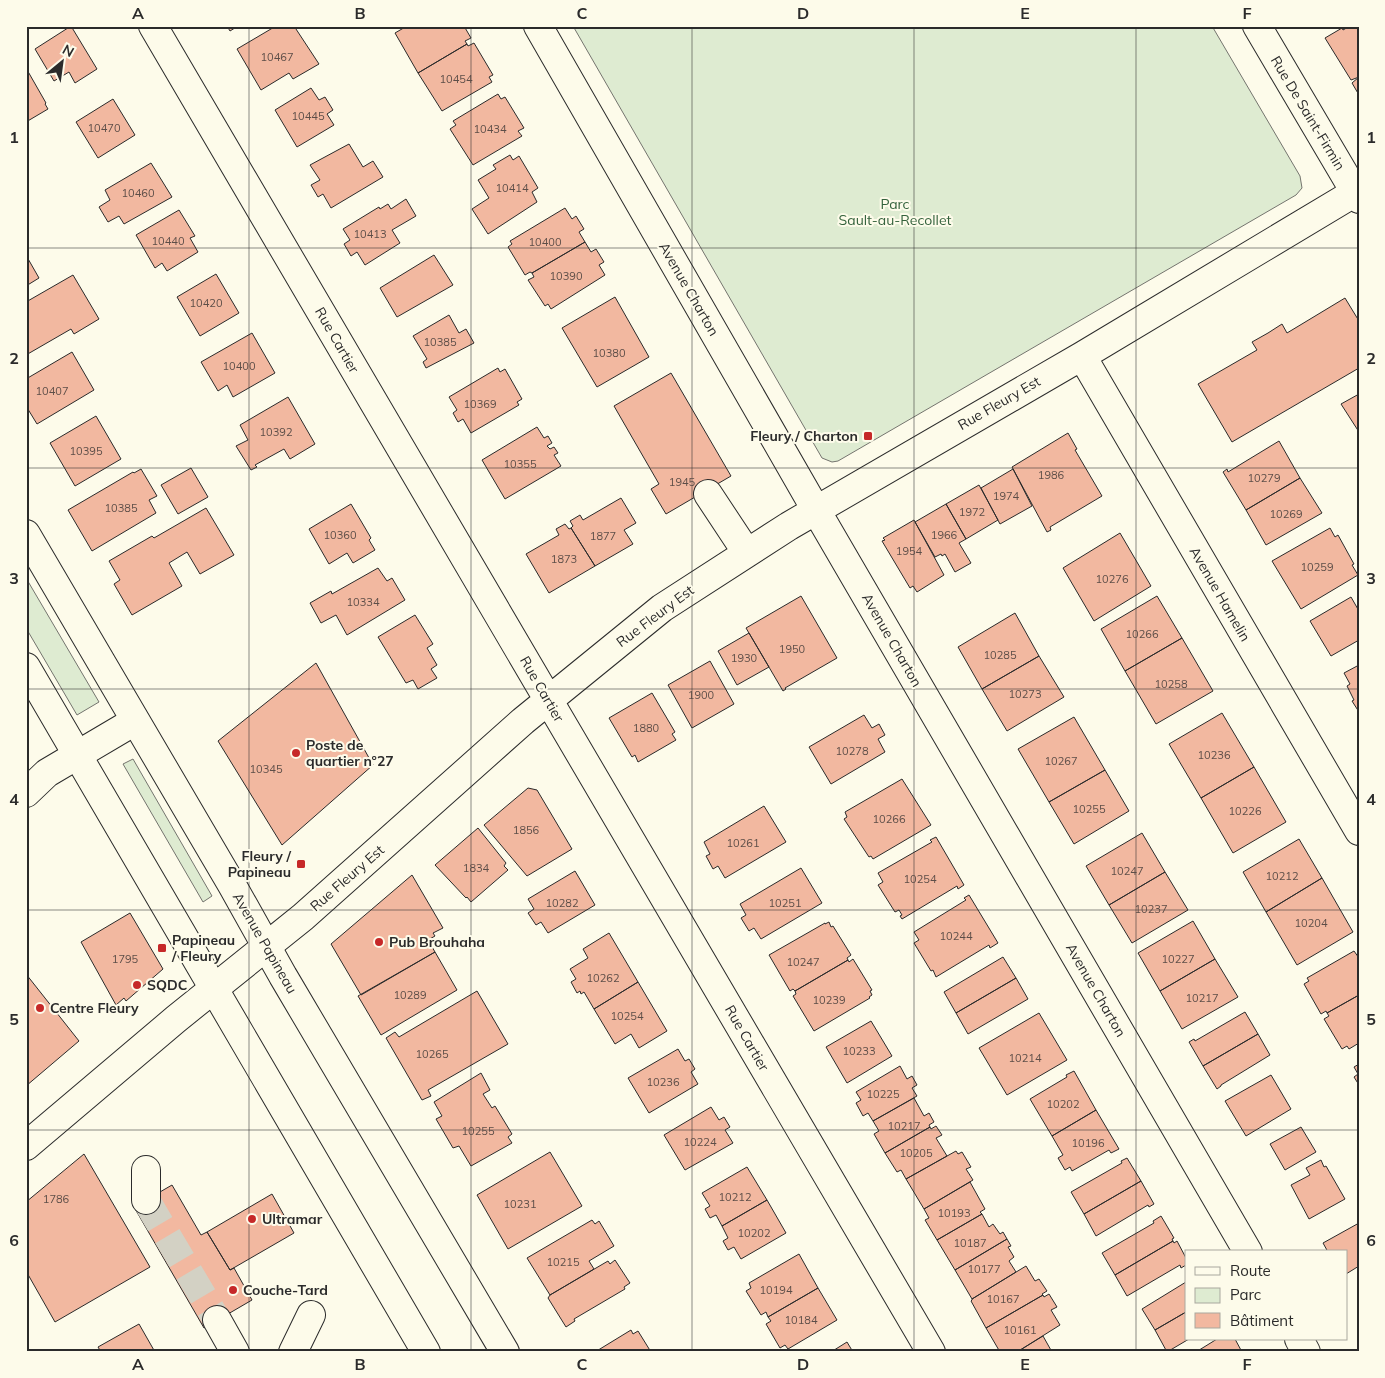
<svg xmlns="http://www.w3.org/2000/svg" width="1385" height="1378" font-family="Mulish,sans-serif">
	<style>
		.green { fill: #deebd1; stroke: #74746e }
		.building { fill: #f2b8a0; stroke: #2b2b2b }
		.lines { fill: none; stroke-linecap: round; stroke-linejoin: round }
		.minor-tunnel { stroke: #d3d1c4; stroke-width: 28; stroke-dasharray: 28 14; stroke-linecap: butt }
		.minor-casing { stroke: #2b2b2b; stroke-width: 30 }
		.major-casing { stroke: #2b2b2b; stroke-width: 30 }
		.minor { stroke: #fdfbea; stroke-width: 28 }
		.major { stroke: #fdfbea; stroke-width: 28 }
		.grid { fill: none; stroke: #2b2b2b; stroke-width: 1; stroke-opacity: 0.55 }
		.poi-dot { fill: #c62828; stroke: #fdfbea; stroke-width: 2 }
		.labels { text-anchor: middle; stroke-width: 4; stroke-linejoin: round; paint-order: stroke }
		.number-label { font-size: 11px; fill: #5d4e48 }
		.street-label { font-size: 14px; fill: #2b2b2b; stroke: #fdfbea }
		.park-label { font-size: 14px; fill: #34623c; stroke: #fdfbea }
		.poi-label { font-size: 14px; font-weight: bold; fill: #2b2b2b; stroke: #fdfbea; text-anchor: start }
		.neatline { fill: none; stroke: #2b2b2b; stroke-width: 2 }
		.grid-label { font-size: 16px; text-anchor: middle; font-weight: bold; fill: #2b2b2b }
	</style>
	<rect width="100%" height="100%" fill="#fdfbea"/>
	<!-- green -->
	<path class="green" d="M573 26H1212L1300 176 1302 188 1296 195 838 461 832 462 822 458Z
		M26 578 99 702 77 715 26 628Z
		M133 759 212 896 203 902 123 764Z"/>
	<!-- building -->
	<path class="building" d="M71 26 97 69 75 83 69 72 54 81 35 49Z
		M227 26H238L230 31Z
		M276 26H294L319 64 293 79 289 73 261 90 237 49Z
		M407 26H464L471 38 465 41 467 44 418 73 395 33Z
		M1350 26H1359V77L1351 80 1325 38 1342 28 1343 30Z
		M474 43 493 75 489 77 492 82 442 111 418 73 467 44 468 46Z
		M26 68 46 103 45 104 48 109 26 122Z
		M1359 77V95L1352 83Z
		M311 88 319 100 325 97 333 110 327 114 334 125 297 147 275 110Z
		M498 94 501 99 505 97 524 128 518 131 522 136 473 165 450 129 456 125 453 121Z
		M113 99 135 135 98 158 76 122Z
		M349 144 363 167 373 161 383 177 331 208 323 194 318 197 311 185 320 180 310 165Z
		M510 155 513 160 519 156 538 188 532 192 537 202 488 234 472 209 489 198 478 180 496 169 493 165Z
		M151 163 172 197 124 224 119 216 108 222 99 207 110 200 105 190Z
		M406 199 416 216 392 230 400 243 365 265 357 252 351 256 344 244 350 240 343 229 379 207 380 209 388 204 391 209Z
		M565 208 572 219 576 216 584 229 579 232 585 242 532 273 530 272 525 275 508 247 512 244 510 241Z
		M179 210 195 236 190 238 198 252 167 271 162 263 155 268 136 235Z
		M585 242 591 252 596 249 604 262 599 265 605 275 551 309 548 304 545 306 528 280 534 277 532 273Z
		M434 255 453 285 397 317 380 288Z
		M27 257 39 278 26 286V258Z
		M216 274 239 313 200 336 177 297Z
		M73 275 99 319 74 334 71 329 26 355V302Z
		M615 297 649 357 597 387 562 328Z
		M1345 298 1359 321V368L1232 442 1198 384 1257 350 1252 342 1268 333 1282 324 1287 333Z
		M449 315 459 333 466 329 474 343 426 368 423 362 427 359 413 336Z
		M252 333 275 373 233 397 227 385 218 391 201 362Z
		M72 352 94 390 37 424 26 406V379Z
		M498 368 500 372 505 369 522 399 517 402 519 405 471 433 463 419 458 422 453 413 457 410 449 397Z
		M671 373 731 476 666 514 651 489 659 484 614 406Z
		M1359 394V435L1357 433 1359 432 1341 404Z
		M288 397 315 444 290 459 284 449 255 465 257 467 251 470 236 446 248 440 240 425Z
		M96 416 121 459 75 486 50 443Z
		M537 427 544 438 548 436 552 443 547 446 550 449 554 447 558 453 554 455 561 466 505 499 482 460Z
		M1068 433 1077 449 1075 450 1102 496 1050 527 1051 530 1047 532 1012 467Z
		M1279 441 1300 478 1246 510 1223 472 1227 469 1228 472Z
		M191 468 208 497 178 514 161 485Z
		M141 469 157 496 149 500 156 513 92 551 68 510 133 472 134 473Z
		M1013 469 1032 506 1000 524 981 488Z
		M1300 478 1322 513 1266 545 1246 510Z
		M979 485 998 520 966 539 946 504Z
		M621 498 636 523 624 530 633 544 595 566 571 528 573 526 570 521 580 515 583 520Z
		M351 504 371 538 369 540 375 550 353 563 347 553 329 564 309 529Z
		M946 504 966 539 959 543 971 563 955 572 945 554 942 556 941 554 935 557 915 522Z
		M206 508 234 555 200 574 187 552 169 563 182 586 132 615 114 584 120 580 109 561 152 536 154 538Z
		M914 520 944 575 917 592 913 586 910 588 882 541 885 540 883 538Z
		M565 524 569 529 571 528 595 566 549 593 526 554 559 535 556 529Z
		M1330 528 1335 537 1338 535 1354 564 1352 565 1358 575 1301 609 1272 561Z
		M1120 533 1151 586 1094 621 1063 568Z
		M378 568 387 581 392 578 405 600 347 635 336 615 321 623 310 603 331 591 332 594Z
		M801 596 837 658 785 688 786 689 783 691 746 628Z
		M1157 596 1182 638 1125 671 1101 629Z
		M1351 597 1359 611V640L1331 656 1310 621Z
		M1015 613 1039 656 982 689 958 647Z
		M415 615 433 644 427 648 437 665 431 669 437 678 418 689 413 680 406 683 378 637Z
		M749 633 769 667 737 685 718 651Z
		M1182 638 1213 691 1156 724 1125 671Z
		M1039 656 1064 697 1007 731 982 689Z
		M710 661 734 704 692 728 668 685Z
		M316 663 373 765 282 845 218 741Z
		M1359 665V712L1352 701 1354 700 1347 686 1350 684 1344 673Z
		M652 693 675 732 672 734 676 740 638 762 635 755 632 757 609 718Z
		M1222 713 1254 767 1201 798 1169 744Z
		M864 715 872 728 879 724 885 735 878 739 885 752 831 784 809 747Z
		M1074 717 1105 770 1049 802 1018 749Z
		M1254 767 1286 822 1233 853 1201 798Z
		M1105 770 1129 811 1074 844 1049 802Z
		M902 779 931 825 873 859 871 856 869 857 844 819 847 817 845 812Z
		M528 788 537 790 572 849 527 876 484 825Z
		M764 806 786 842 725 878 718 866 713 869 706 856 710 854 704 842Z
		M478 828 506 863 504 866 508 870 471 902 467 897 466 898 435 865Z
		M1142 833 1165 872 1109 905 1086 866Z
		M936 837 964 885 958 889 957 886 902 919 900 916 902 915 899 910 895 912 878 885 883 882 878 873 932 842 930 840Z
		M1299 839 1322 878 1266 912 1243 872Z
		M801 868 822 903 761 939 754 928 749 931 741 918 746 915 740 904Z
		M575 871 595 905 548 933 541 922 536 925 528 913 534 909 528 899Z
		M1165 872 1188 910 1132 943 1109 905Z
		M412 875 443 928 433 933 435 936 428 940 435 952 361 995 331 944Z
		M1322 878 1353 932 1297 965 1266 912Z
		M969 895 998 943 990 948 989 945 936 977 933 970 931 971 914 943 919 940 914 932 966 900 964 898Z
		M130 913 163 969 126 1001 124 998 116 1005 81 942Z
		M1193 921 1215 959 1160 991 1138 953Z
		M829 922 831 927 833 926 851 955 847 958 848 960 795 991 793 989 790 991 769 955 825 923V924Z
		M609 933 638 982 594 1009 584 992 581 994 580 991 577 993 571 982 576 979 570 969 588 958 583 949Z
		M1354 951 1359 958V995L1327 1013 1326 1011 1321 1014 1304 984 1309 981 1307 978Z
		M435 952 457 990 381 1035 358 996Z
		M1003 957 1016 978 956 1013 944 992Z
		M853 959 872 990 870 991 872 995 869 997 870 998 814 1031 793 996 796 994 795 991 848 960 849 962Z
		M1215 959 1238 997 1182 1029 1160 991Z
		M26 974 79 1041 26 1086Z
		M1016 978 1028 999 968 1034 956 1013Z
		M638 982 667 1031 639 1048 631 1034 615 1044 594 1009Z
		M477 991 508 1044 428 1090 431 1096 422 1100 386 1038 395 1032 399 1037Z
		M1359 995V1043L1349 1049 1347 1046 1342 1049 1324 1019 1329 1016 1327 1013Z
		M1245 1012 1258 1034 1203 1066 1189 1042 1194 1039 1195 1041Z
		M1039 1013 1067 1060 1007 1095 979 1048Z
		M871 1021 892 1056 847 1083 826 1047Z
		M1258 1034 1270 1055 1221 1085V1086L1217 1089 1203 1066Z
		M678 1049 685 1061 689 1059 695 1069 691 1072 698 1084 649 1113 628 1078Z
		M1359 1064V1085L1354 1077 1358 1074 1354 1067Z
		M900 1066 907 1079 912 1076 917 1085 912 1088 917 1096 873 1121 868 1113 863 1116 856 1103 861 1100 856 1092Z
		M1074 1071 1096 1110 1052 1136 1030 1099 1067 1077 1066 1075Z
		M481 1073 490 1090 483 1094 492 1108 495 1106 512 1134 508 1137 512 1143 471 1166 459 1146 453 1148 436 1119 442 1116 434 1102Z
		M1271 1075 1291 1109 1246 1136 1225 1101Z
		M914 1098 924 1116 929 1113 934 1122 929 1125 930 1127 885 1153 874 1134 879 1131 873 1121Z
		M711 1107 719 1120 724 1117 730 1127 725 1130 733 1143 685 1170 664 1135Z
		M1096 1110 1119 1149 1111 1153 1109 1150 1072 1171 1070 1167 1065 1170 1058 1158 1063 1155 1052 1136Z
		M936 1126 942 1135 936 1138 947 1156 906 1179 901 1170 897 1172 885 1153 930 1127 931 1129Z
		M1301 1127 1316 1152 1285 1170 1270 1144Z
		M956 1151 958 1154 962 1152 971 1167 966 1169 973 1180 924 1209 906 1179Z
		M550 1152 582 1206 508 1249 477 1195Z
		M84 1154 150 1267 55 1322 26 1271V1202Z
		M1127 1158 1141 1181 1084 1214 1071 1192 1122 1163 1121 1161Z
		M1321 1160 1324 1167 1326 1166 1345 1199 1309 1219 1291 1185 1310 1175 1306 1168Z
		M747 1167 767 1200 722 1226 716 1215 710 1218 705 1209 710 1206 702 1193Z
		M1141 1181 1154 1204 1149 1207 1148 1205 1096 1236 1084 1214Z
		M970 1182 985 1209 980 1212 982 1214 937 1240 925 1220 929 1218 924 1209Z
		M172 1185 201 1235 207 1232 230 1270 234 1268 252 1300 204 1328 134 1207Z
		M272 1194 294 1233 230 1270 207 1232Z
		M767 1200 786 1233 741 1259 734 1247 728 1250 723 1241 728 1238 722 1226Z
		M982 1214 989 1227 993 1224 1000 1234 1003 1232 1007 1239 955 1270 937 1240Z
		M1161 1216 1174 1238 1172 1239 1173 1241 1115 1275 1102 1253 1154 1223 1153 1221Z
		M592 1220 595 1224 599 1221 614 1246 589 1261 594 1269 550 1295 527 1258Z
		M1359 1223V1266L1346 1274V1252H1328L1323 1243Z
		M1007 1239 1011 1246 1008 1247 1014 1257 1009 1261 1016 1272 972 1299 955 1270Z
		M1173 1241 1174 1243 1177 1241 1186 1258V1265L1181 1268 1180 1265 1127 1296 1115 1275Z
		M799 1254 818 1288 768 1317 766 1312 761 1315 746 1291 751 1288 749 1283Z
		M615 1260 630 1283 624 1287 625 1289 574 1319 575 1321 566 1327 548 1298 550 1295 608 1261 610 1264Z
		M1026 1266 1035 1281 1039 1279 1047 1291 1042 1294 1043 1295 986 1328 971 1301 972 1300V1299Z
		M1186 1282V1312L1155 1330 1142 1309Z
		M818 1288 837 1320 788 1349 785 1345 780 1348 766 1324 771 1321 768 1317Z
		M1049 1294 1057 1307 1051 1310 1060 1325 1017 1352H1000L986 1328 1043 1295 1044 1297Z
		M1186 1312V1339H1189L1167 1352 1155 1330Z
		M139 1324 155 1352H101L98 1347Z
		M631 1330 633 1334 638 1331 651 1352H595Z
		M1043 1336 1052 1352H1017Z
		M1217 1339H1235L1242 1352H1196Z
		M847 1342 853 1352H831Z"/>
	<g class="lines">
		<!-- minor-tunnel -->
		<path class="minor-tunnel" d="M146 1200 217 1320"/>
		<defs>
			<path id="minor" d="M153 26 931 1352
				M538 26 816 510 1248 1252
				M1257 26 1359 199
				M1082 356 1359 831
				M708 494 747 553
				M26 793 47 773 135 721
				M26 1146 176 1019 303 917 523 721 662 608 789 526 1082 356 1359 190
				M146 1200V1170
				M217 1320 235 1352
				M1299 1339 1306 1352
				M293 1352 311 1315"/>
			<path id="major" d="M26 534 232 885 283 976 505 1352
				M26 667 426 1352"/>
		</defs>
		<!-- minor casing -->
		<use href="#minor" class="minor-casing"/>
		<!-- major casing -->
		<use href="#major" class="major-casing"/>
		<!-- minor -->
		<use href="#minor" class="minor"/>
		<!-- major -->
		<use href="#major" class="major"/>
	</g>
	<!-- grid -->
	<path class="grid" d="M249 26V1352M471 26V1352M692 26V1352M914 26V1352M1136 26V1352M26 248H1359M26 468H1359M26 689H1359M26 910H1359M26 1130H1359"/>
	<!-- markers -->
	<g class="poi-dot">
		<rect x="863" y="431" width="10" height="10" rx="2.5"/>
		<circle cx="296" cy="753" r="5"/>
		<rect x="296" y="859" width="10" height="10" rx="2.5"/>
		<circle cx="379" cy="942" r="5"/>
		<rect x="157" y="943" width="10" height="10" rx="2.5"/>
		<circle cx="137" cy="985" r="5"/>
		<circle cx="40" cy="1008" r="5"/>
		<circle cx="252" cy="1219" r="5"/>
		<circle cx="233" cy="1290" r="5"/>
	</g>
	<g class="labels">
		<!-- number labels -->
		<g class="number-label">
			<text x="277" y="61">10467</text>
			<text x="456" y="83">10454</text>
			<text x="308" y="120">10445</text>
			<text x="104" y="132">10470</text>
			<text x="490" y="133">10434</text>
			<text x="512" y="192">10414</text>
			<text x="138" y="197">10460</text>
			<text x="370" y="238">10413</text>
			<text x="168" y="245">10440</text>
			<text x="545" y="246">10400</text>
			<text x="566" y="280">10390</text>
			<text x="206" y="307">10420</text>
			<text x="440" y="346">10385</text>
			<text x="609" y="357">10380</text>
			<text x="239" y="370">10400</text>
			<text x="52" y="395">10407</text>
			<text x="480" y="408">10369</text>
			<text x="276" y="436">10392</text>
			<text x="86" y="455">10395</text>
			<text x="520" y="468">10355</text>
			<text x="1051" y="479">1986</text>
			<text x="1264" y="482">10279</text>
			<text x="682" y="486">1945</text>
			<text x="1006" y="500">1974</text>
			<text x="121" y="512">10385</text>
			<text x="972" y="516">1972</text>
			<text x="1286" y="518">10269</text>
			<text x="340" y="539">10360</text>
			<text x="944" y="539">1966</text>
			<text x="603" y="540">1877</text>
			<text x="909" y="555">1954</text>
			<text x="564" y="563">1873</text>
			<text x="1317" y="571">10259</text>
			<text x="1112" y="583">10276</text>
			<text x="363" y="606">10334</text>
			<text x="1142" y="638">10266</text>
			<text x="792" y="653">1950</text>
			<text x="1000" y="659">10285</text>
			<text x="744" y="662">1930</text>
			<text x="1171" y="688">10258</text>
			<text x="1025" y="698">10273</text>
			<text x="701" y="699">1900</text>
			<text x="646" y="732">1880</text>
			<text x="852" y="755">10278</text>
			<text x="1214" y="759">10236</text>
			<text x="1061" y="765">10267</text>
			<text x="266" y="773">10345</text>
			<text x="1089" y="813">10255</text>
			<text x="1245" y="815">10226</text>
			<text x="889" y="823">10266</text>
			<text x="526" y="834">1856</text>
			<text x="743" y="847">10261</text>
			<text x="476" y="872">1834</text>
			<text x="1127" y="875">10247</text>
			<text x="1282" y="880">10212</text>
			<text x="920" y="883">10254</text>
			<text x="562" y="907">10282</text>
			<text x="785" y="907">10251</text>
			<text x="1151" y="913">10237</text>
			<text x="1311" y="927">10204</text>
			<text x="956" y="940">10244</text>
			<text x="125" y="963">1795</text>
			<text x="1178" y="963">10227</text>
			<text x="803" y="966">10247</text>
			<text x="603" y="982">10262</text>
			<text x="410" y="999">10289</text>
			<text x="1202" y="1002">10217</text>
			<text x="829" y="1004">10239</text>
			<text x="627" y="1020">10254</text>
			<text x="859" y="1055">10233</text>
			<text x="432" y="1058">10265</text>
			<text x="1025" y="1062">10214</text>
			<text x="663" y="1086">10236</text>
			<text x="883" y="1098">10225</text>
			<text x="1063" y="1108">10202</text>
			<text x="904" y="1130">10217</text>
			<text x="478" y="1135">10255</text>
			<text x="700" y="1146">10224</text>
			<text x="1088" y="1147">10196</text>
			<text x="916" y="1157">10205</text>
			<text x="735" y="1201">10212</text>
			<text x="56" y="1203">1786</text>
			<text x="520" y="1208">10231</text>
			<text x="954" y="1217">10193</text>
			<text x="754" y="1237">10202</text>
			<text x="970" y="1247">10187</text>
			<text x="563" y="1266">10215</text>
			<text x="984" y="1273">10177</text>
			<text x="776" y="1294">10194</text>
			<text x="1003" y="1303">10167</text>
			<text x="801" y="1324">10184</text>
			<text x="1020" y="1334">10161</text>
		</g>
		<!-- street labels -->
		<g class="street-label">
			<text transform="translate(1308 113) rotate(59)" y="5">Rue De Saint-Firmin</text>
			<text transform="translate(689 289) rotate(60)" y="5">Avenue Charton</text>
			<text transform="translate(337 340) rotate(60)" y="5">Rue Cartier</text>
			<text transform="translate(999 403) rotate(-30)" y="5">Rue Fleury Est</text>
			<text transform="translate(1220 594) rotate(60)" y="5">Avenue Hamelin</text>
			<text transform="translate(655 616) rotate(-37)" y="5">Rue Fleury Est</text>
			<text transform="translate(892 640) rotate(60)" y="5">Avenue Charton</text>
			<text transform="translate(542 689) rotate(60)" y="5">Rue Cartier</text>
			<text transform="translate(347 878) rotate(-41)" y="5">Rue Fleury Est</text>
			<text transform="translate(265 943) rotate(60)" y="5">Avenue Papineau</text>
			<text transform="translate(1096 990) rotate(60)" y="5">Avenue Charton</text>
			<text transform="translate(747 1038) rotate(60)" y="5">Rue Cartier</text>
		</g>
		<!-- park labels -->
		<g class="park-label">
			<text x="895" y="209">Parc<tspan x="895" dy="16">Sault-au-Recollet</tspan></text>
		</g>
		<!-- poi labels -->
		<g class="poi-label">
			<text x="858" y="441" text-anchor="end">Fleury / Charton</text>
			<text x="306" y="750">Poste de<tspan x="306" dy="16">quartier n°27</tspan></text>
			<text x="291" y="861" text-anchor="end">Fleury /<tspan x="291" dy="16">Papineau</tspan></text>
			<text x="172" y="945">Papineau<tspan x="172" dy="16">/ Fleury</tspan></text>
			<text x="389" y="947">Pub Brouhaha</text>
			<text x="147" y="990">SQDC</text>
			<text x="50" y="1013">Centre Fleury</text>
			<text x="262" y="1224">Ultramar</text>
			<text x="243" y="1295">Couche-Tard</text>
		</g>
	</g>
	<!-- border -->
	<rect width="1385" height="1378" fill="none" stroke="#fdfbea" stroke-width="55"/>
	<!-- legend -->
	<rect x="1185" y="1250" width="162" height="90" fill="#fdfbea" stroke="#a9a89e"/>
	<rect x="1195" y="1267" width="25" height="8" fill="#fdfbea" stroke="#a9a89e"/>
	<text x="1230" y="1276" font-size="15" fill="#2b2b2b">Route</text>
	<rect x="1195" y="1288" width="25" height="15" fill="#deebd1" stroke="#a9a89e"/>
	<text x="1230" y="1300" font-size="15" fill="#2b2b2b">Parc</text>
	<rect x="1195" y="1313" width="25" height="15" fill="#f2b8a0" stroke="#a9a89e"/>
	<text x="1230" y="1326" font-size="15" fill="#2b2b2b">Bâtiment</text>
	<!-- north arrow -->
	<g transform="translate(62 62) rotate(29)" stroke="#fdfbea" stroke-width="4" paint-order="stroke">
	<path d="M0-4L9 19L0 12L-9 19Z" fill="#2b2b2b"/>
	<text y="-8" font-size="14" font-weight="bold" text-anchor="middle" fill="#2b2b2b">N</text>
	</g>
	<rect x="28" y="28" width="1330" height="1322" class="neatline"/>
	<g class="grid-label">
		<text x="138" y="19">A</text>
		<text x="360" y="19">B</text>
		<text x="582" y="19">C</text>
		<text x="803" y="19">D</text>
		<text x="1025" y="19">E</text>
		<text x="1247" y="19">F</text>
		<text x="14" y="143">1</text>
		<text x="1371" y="143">1</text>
		<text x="14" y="364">2</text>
		<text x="1371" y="364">2</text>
		<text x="14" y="584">3</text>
		<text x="1371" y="584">3</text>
		<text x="14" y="805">4</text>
		<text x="1371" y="805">4</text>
		<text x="14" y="1025">5</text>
		<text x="1371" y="1025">5</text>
		<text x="14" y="1246">6</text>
		<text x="1371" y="1246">6</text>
		<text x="138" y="1370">A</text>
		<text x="360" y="1370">B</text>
		<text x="582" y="1370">C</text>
		<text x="803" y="1370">D</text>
		<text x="1025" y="1370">E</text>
		<text x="1247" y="1370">F</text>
	</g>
</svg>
